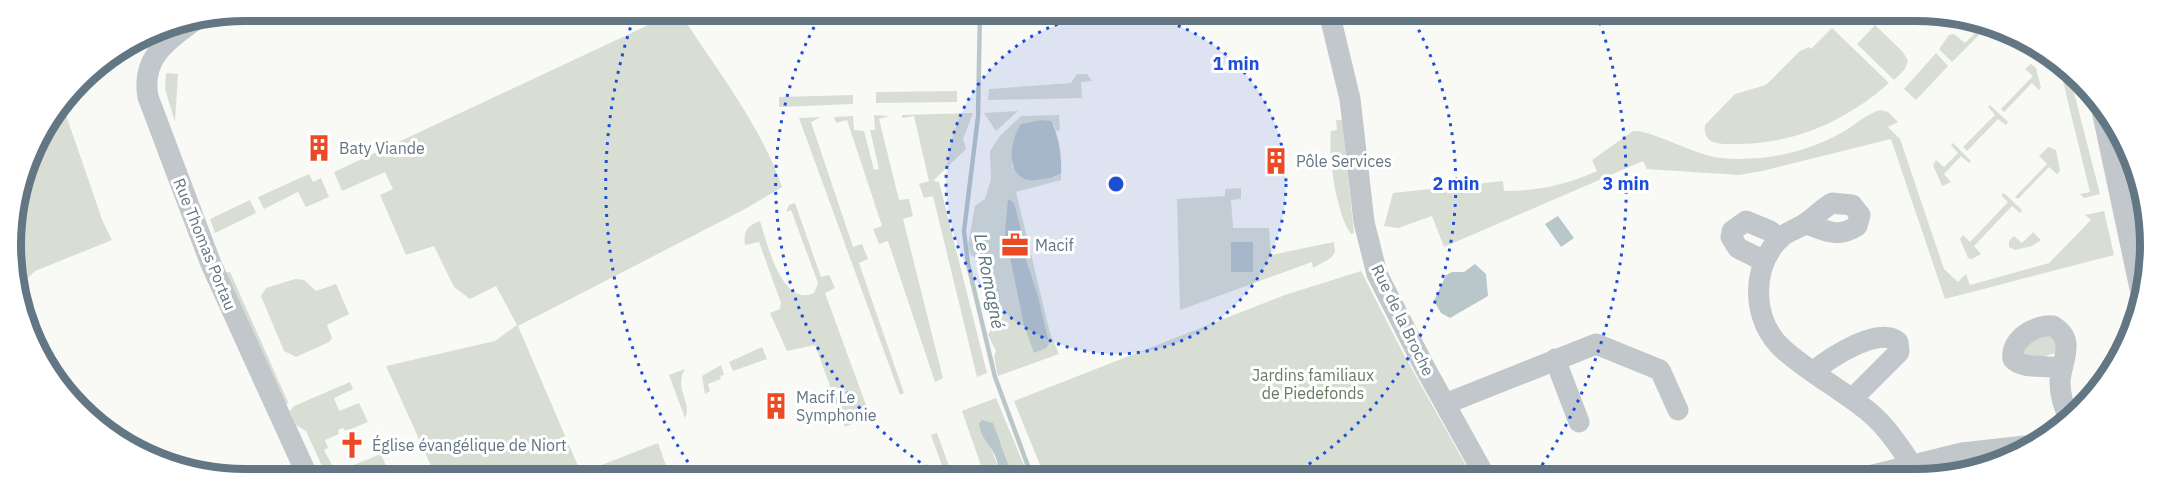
<svg xmlns="http://www.w3.org/2000/svg" width="2161" height="490" font-family="'IBM Plex Sans',sans-serif">
	<style>
		.green { fill: #d9ded5 }
		.water { fill: #b9c7ca }
		.lines { fill: none; stroke-linecap: round; stroke-linejoin: round }
		.stream { stroke: #b9c7ca; stroke-width: 4.5 }
		.minor { stroke: #c2c7cb; stroke-width: 21 }
		.ring { fill: none; stroke: #1d4ed8; stroke-width: 3; stroke-dasharray: 3 6 }
		.labels { text-anchor: middle; stroke-width: 6; stroke-linejoin: round; paint-order: stroke }
		.poi-label { font-size: 16px; fill: #637683; stroke: #fff; text-anchor: start }
		.street-label { font-size: 16px; fill: #637683; stroke: #fff }
		.park-label { font-size: 16px; fill: #677a62; stroke: #fff }
		.water-label { font-size: 18px; font-style: italic; fill: #5e767c; stroke: #fff }
		.rim { fill: none; stroke: #637683; stroke-width: 8 }
		.centre { fill: #1d4ed8; stroke: #fff; stroke-width: 3 }
		.ring-label { font-size: 18px; text-anchor: middle; font-weight: bold; fill: #1d4ed8; stroke: #fff; stroke-width: 6; stroke-linejoin: round; paint-order: stroke }
	</style>
	<rect width="100%" height="100%" fill="#f9f9f6"/>
	<!-- green -->
	<path class="green" d="M674 13 684 19C719 73 761 126 782 187L745 209 518 326 581 473 658 443 670 477H436L386 366 495 341 517 325 496 286 470 299 454 287 434 246 406 255 380 195 393 189 385 172 342 191 334 172Z
		M1875 25 1903 52 1908 61 1905 69 1894 80 1857 44Z
		M1983 25 1994 35 1992 37 1984 30 1952 62 1939 49 1949 35 1954 34 1965 43Z
		M1832 28 1889 83C1844 123 1789 146 1729 144 1715 144 1703 142 1705 125L1735 94 1766 85 1800 51 1809 47 1811 49Z
		M1936 53 1948 66 1916 100 1904 89Z
		M2031 64 2036 68 2041 88 2039 90 2032 83 2004 112 2001 109 2033 76 2025 69Z
		M2059 65 2069 73 2100 194 2084 198 2080 194 2090 192Z
		M166 73 178 74 175 122 165 89Z
		M1077 74H1087L1092 81 1081 82 1082 98 988 100 989 89 1071 83Z
		M957 91V102L876 103V92Z
		M853 95V104L779 107V97Z
		M1990 105 2008 122 2006 125 1998 119 1967 151 1963 147 1995 115 1988 107Z
		M1881 110 1888 112 1898 122 1888 127 1900 139 1944 269 1958 282 1966 274 1970 285 2049 263 2091 220 2085 215 2104 211 2114 255 1945 299 1891 139 1762 171 1739 175 1647 169 1643 161 1444 247 1432 216 1398 228 1384 226 1393 193 1503 181 1504 191C1539 191 1565 185 1597 171L1592 160 1633 131C1653 130 1693 155 1721 158 1762 162 1805 153 1841 133 1854 126 1867 113 1881 110Z
		M1018 111 996 131 984 113Z
		M973 113 963 139 966 149 933 181 939 182 987 373 977 377 933 196 924 198 919 184 929 181 914 116 902 118V115Z
		M66 115 103 222 112 240 35 271 17 288 11 229 35 142 47 125Z
		M874 115 889 116 879 119 899 200 909 199 913 216 903 219 943 378 935 382 888 241 879 244 873 229 882 226 847 120 836 123 834 117 853 116 854 130 864 131 874 170 879 169 870 130H875Z
		M1059 115 1060 130 1056 131 1054 125 1040 120 1025 123 1013 157 1012 167 1055 177 1061 173V180L1016 192 1050 333 1059 354 998 376 994 357 996 351 988 335C998 320 990 310 983 297L988 290 985 272 981 263 970 254 968 245 975 206 985 199 991 179 990 151 1000 136 1021 116Z
		M821 117 811 122 853 247 862 244 868 259 859 263 904 393 900 395 799 118Z
		M1336 120H1342L1354 233 1351 234C1336 213 1328 156 1331 131L1337 130Z
		M1953 143 1971 161 1969 163 1961 156 1944 174 1951 182 1942 186 1933 165 1936 160 1944 167 1958 153 1951 145Z
		M2048 147 2056 150 2060 171 2057 174 2049 167 2018 199 2015 197 2047 164 2039 156Z
		M309 174 313 182 321 178 329 197 306 207 298 192 264 209 258 197Z
		M1241 188V199L1231 200 1233 228H1269L1271 255 1334 242 1335 252 1331 258 1313 268 1312 262 1180 310 1177 199 1225 196V189Z
		M2004 193 2022 210 2020 213 2012 206 1974 246 1981 254 1972 259 1968 258 1960 239 1963 235 1970 242 2008 202 2001 195Z
		M250 200 256 213 215 233 210 219Z
		M795 203 821 277 829 275 835 288 825 293 870 416 845 427 815 345 787 351 770 313 780 309 781 303 759 242 745 245C743 231 747 226 760 221 767 243 782 308 814 293L818 283 791 210 786 212 789 205Z
		M2033 232 2041 240 2032 246 2015 250 2009 247V241L2014 236 2022 243Z
		M1361 271 1403 353 1473 478 1045 477 1014 401 1285 295Z
		M227 272H230L288 402 284 410 225 274Z
		M295 279 304 280 316 291 336 284 349 314 327 325 332 338 329 342 296 357 284 351 261 296 266 288Z
		M2057 333 2056 353 2026 361 2019 347 2023 342Z
		M762 347 767 359 733 371 729 362Z
		M721 365 724 375 720 376 721 379 708 384 710 391 705 394 702 376Z
		M685 369C673 389 693 402 685 418L669 375Z
		M350 382 353 389 334 398 339 411 359 403 368 422 346 431 343 428 338 430 339 434 325 440 328 448 324 450 336 472 381 454 389 473 379 477H327L306 431 296 425 290 411 294 406Z
		M996 398 1029 477H1013L1001 444 979 428C990 444 996 459 1001 477H985L962 411Z
		M937 433 953 477H946L931 435Z"/>
	<!-- water -->
	<path class="water" d="M1040 120 1051 121C1059 135 1062 157 1061 173 1054 178 1047 178 1038 180 1006 185 1007 144 1021 124Z
		M1008 199 1014 203 1023 238 1022 248 1038 296 1049 344 1046 348 1034 353 1024 325 1005 233Z
		M1558 216 1574 238 1561 247 1545 224Z
		M1231 242H1253V272H1231Z
		M1475 264 1486 274 1488 296 1450 318 1441 313 1434 301 1446 275 1452 272H1464Z
		M982 420 993 423 1013 477H1001C999 471 998 464 996 458 992 447 979 436 979 423Z"/>
	<g class="lines">
		<!-- stream -->
		<path class="stream" d="M980 11 978 117 964 231 968 264 995 377 1032 477"/>
		<!-- minor -->
		<path class="minor" d="M1329 12 1350 99 1364 222 1377 274 1425 368 1486 478
			M195 20C166 42 141 58 148 97L211 264 308 477
			M2100 101 2142 298
			M1806 224C1825 230 1837 239 1857 226L1860 215 1852 205 1832 203C1822 209 1815 217 1806 223 1798 229 1787 231 1779 239 1750 270 1752 322 1784 350 1810 373 1842 390 1869 412 1887 427 1899 446 1912 465
			M1764 261 1738 248 1731 237 1732 231 1746 221 1770 231 1780 239
			M1555 359 1579 422
			M2062 369C2047 364 2023 370 2013 359 2010 339 2036 324 2053 326 2077 340 2061 361 2060 382 2060 396 2064 408 2070 419
			M1814 371C1830 358 1879 325 1898 342L1899 352 1852 399
			M1445 404 1596 344 1660 370 1678 410
			M1861 478 1962 453 2034 445"/>
	</g>
	<!-- distance rings -->
	<circle cx="1116" cy="184" r="170" fill="#1d4ed8" fill-opacity=".12"/>
	<g class="ring">
		<circle cx="1116" cy="184" r="170"/>
		<path d="M943 477A340 340 0 0 1 823 11M1410 14A340 340 0 0 1 1289 477"/>
		<path d="M698 477A510 510 0 0 1 635 14M1597 14A510 510 0 0 1 1534 477"/>
	</g>
	<!-- icons -->
	<defs>
		<symbol id="building-bare" viewBox="-9 -9 18 18"><path d="M-4-6H4V6H1V3H-1V6H-4ZM-2.5-4.3h1.7v1.8h-1.7ZM.8-4.3h1.7v1.8H.8ZM-2.5-1h1.7V.8h-1.7ZM.8-1h1.7V.8H.8Z" fill="#eb4a24" stroke="#fff" stroke-width="2.5" paint-order="stroke"/></symbol>
		<symbol id="office-bare" viewBox="-9 -9 18 18"><path d="M-6-3h4V-5.5h4V-3h4V5H-6ZM-1-4.5V-3h2v-1.5ZM-6 0V1H6V0Z" fill="#eb4a24" stroke="#fff" stroke-width="2.5" paint-order="stroke"/></symbol>
		<symbol id="church-bare" viewBox="-9 -9 18 18"><path d="M-1.2-6h2.4v3.5h3.3v2.4h-3.3V6h-2.4V-.1h-3.3v-2.4h3.3Z" fill="#eb4a24" stroke="#fff" stroke-width="2.5" paint-order="stroke"/></symbol>
	</defs>
	<g fill-rule="evenodd">
		<use href="#building-bare" x="300" y="129" width="38" height="38"/>
		<use href="#building-bare" x="1257" y="142" width="38" height="38"/>
		<use href="#office-bare" x="996" y="226" width="38" height="38"/>
		<use href="#building-bare" x="757" y="387" width="38" height="38"/>
		<use href="#church-bare" x="333" y="426" width="38" height="38"/>
	</g>
	<g class="labels">
		<!-- poi labels -->
		<g class="poi-label">
			<text x="339" y="154">Baty Viande</text>
			<text x="1296" y="167">Pôle Services</text>
			<text x="1035" y="251">Macif</text>
			<text x="796" y="403">Macif Le<tspan x="796" dy="18">Symphonie</tspan></text>
			<text x="372" y="451">Église évangélique de Niort</text>
		</g>
		<!-- street labels -->
		<g class="street-label">
			<text transform="translate(205 244) rotate(68)" y="6">Rue Thomas Portau</text>
			<text transform="translate(1403 320) rotate(64)" y="6">Rue de la Broche</text>
		</g>
		<!-- park labels -->
		<g class="park-label">
			<text x="1313" y="381">Jardins familiaux<tspan x="1313" dy="18">de Piedefonds</tspan></text>
		</g>
		<!-- water labels -->
		<g class="water-label">
			<text transform="translate(989 281) rotate(79)" y="6">Le Romagné</text>
		</g>
	</g>
	<!-- crop -->
	<path d="M0 0H2161V490H0ZM245 21H1916A224 224 0 0 1 2140 245V245A224 224 0 0 1 1916 469H245A224 224 0 0 1 21 245V245A224 224 0 0 1 245 21Z" fill="#fff" fill-rule="evenodd"/>
	<path class="rim" d="M245 21H1916A224 224 0 0 1 2140 245V245A224 224 0 0 1 1916 469H245A224 224 0 0 1 21 245V245A224 224 0 0 1 245 21Z"/>
	<circle cx="1116" cy="184" r="9" class="centre"/>
	<g class="ring-label">
		<text x="1236" y="70">1 min</text>
		<text x="1456" y="190">2 min</text>
		<text x="1626" y="190">3 min</text>
	</g>
</svg>
